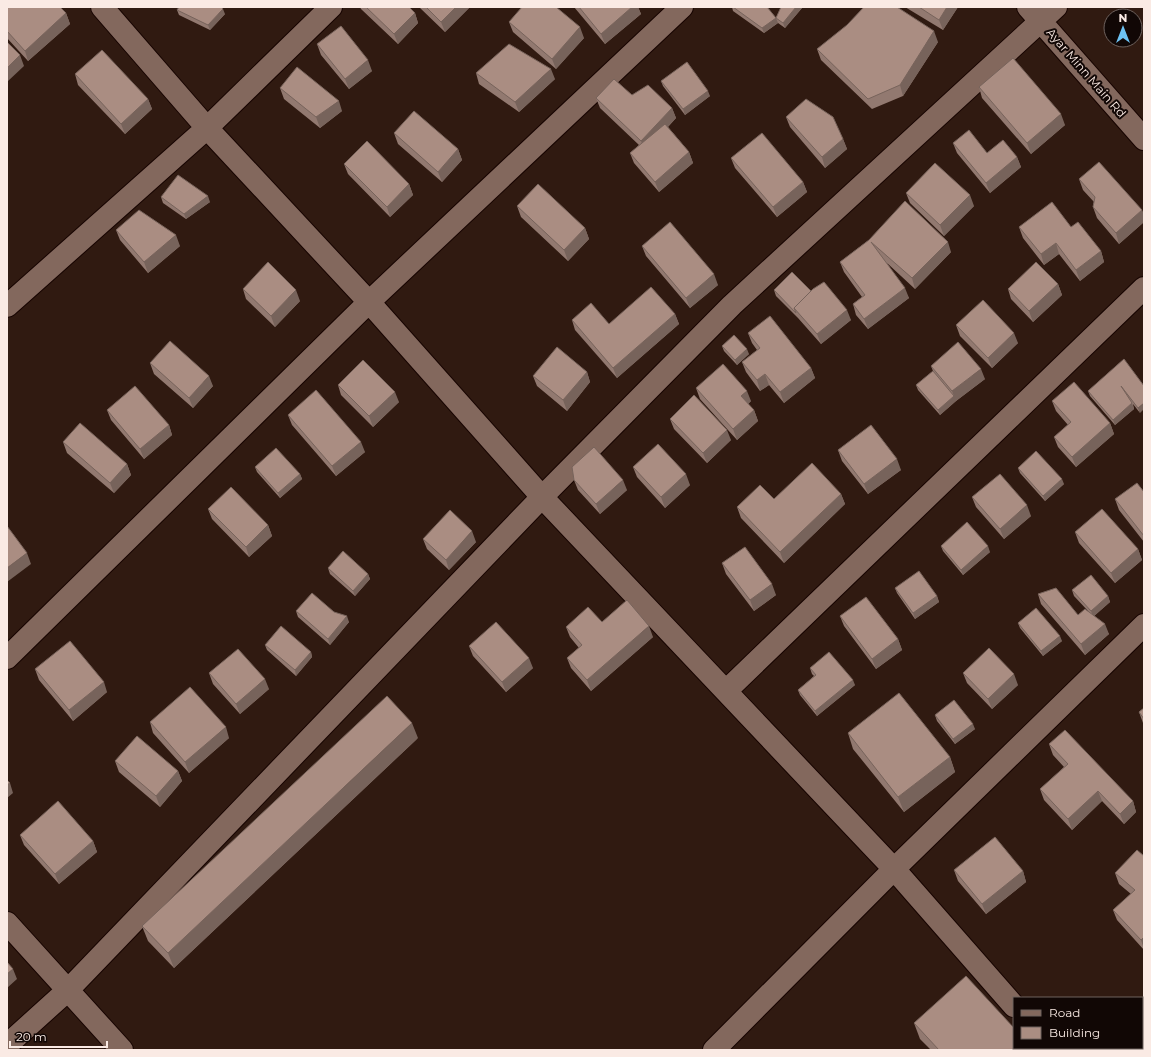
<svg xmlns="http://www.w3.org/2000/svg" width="1151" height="1057" font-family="Montserrat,sans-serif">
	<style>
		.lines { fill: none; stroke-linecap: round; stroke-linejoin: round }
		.street-casing { stroke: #170401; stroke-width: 24 }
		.street { stroke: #83685d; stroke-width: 22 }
		.wall { fill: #927970 }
		.shaded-wall { fill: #77635b }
		.building { fill: #aa8d82; stroke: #77635b }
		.labels { text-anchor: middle; stroke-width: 4; stroke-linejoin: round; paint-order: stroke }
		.street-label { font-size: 12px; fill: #faeae4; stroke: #110705 }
	</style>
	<rect width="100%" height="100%" fill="#301a11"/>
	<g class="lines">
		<defs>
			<path id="street" d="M102 7 207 128 369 302 542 497 894 869 1014 1006
				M1028 7 1144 139
				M7 306 207 128 331 7
				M7 658 369 302 682 7
				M726 691 1144 288
				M7 923 122 1050
				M1142 1012 1144 1010
				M7 1045 68 990 542 497 732 305 1056 7
				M1050 1048 1052 1050
				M714 1050 894 869 1144 625
				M1105 1050 1107 1048"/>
		</defs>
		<!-- street casing -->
		<use href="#street" class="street-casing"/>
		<!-- street -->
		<use href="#street" class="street"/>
	</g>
	<!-- wall -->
	<path class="wall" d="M7 7 66 13 70 24 28 61 7 38Z
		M360 7H409L415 13 418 23 398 44 361 9Z
		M419 7H470L445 32Z
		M574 7H638L641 14 605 44Z
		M732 7H767L776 18 781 7H802V8L785 28 778 23 764 33 733 11Z
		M905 7H958L943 30Z
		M177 10 225 14 210 30 179 15Z
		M509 22 584 38 556 69 513 32Z
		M938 42 903 96 872 109 821 60 817 49Z
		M317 44 372 71 349 89 321 55Z
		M476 73 555 79 519 112 479 84Z
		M75 74 148 99 152 109 125 134 78 85Z
		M661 81 710 96 685 115 663 86Z
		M979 87 1065 125 1031 154 982 98Z
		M280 88 342 111 320 128 284 99Z
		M632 95 672 108 676 118 668 127 689 152 693 163 659 192 634 163 630 153 639 145 600 108 596 98Z
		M786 117 843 139 847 149 825 168 790 127Z
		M394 133 458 149 462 160 442 182 398 144Z
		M953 143 987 153 1017 157 1021 167 990 193 957 153Z
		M731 158 803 182 807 192 777 217 735 168Z
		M344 164 409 184 413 195 390 217 348 174Z
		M1079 179 1142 210 1144 216V222L1119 244 1097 218 1093 207 1094 202 1083 190Z
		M906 193 974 206 944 236 910 203Z
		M161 197 210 202 186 219 163 203Z
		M517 206 585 228 589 239 568 261 521 217Z
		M1019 227 1101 251 1104 262 1080 281 1059 254 1044 265 1023 238Z
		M116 230 180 246 148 273 120 240Z
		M869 240 951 252 915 289 887 263 909 298 868 329 856 315 853 304 862 297 844 272 840 262Z
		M642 246 718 285 690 308 646 256Z
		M1058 284 1062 295 1033 322 1011 299 1008 289Z
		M243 289 300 301 275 327 246 299Z
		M774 290 811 291 851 320 821 344 798 318 776 296Z
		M675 314 679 324 617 378 575 330 572 320 609 324Z
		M956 325 1018 343 992 368 960 336Z
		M748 333 811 368 815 378 784 403 769 385 760 391 746 372 742 362 757 350 752 343Z
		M722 346 749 354 737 365 724 351Z
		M1124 359 1140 413 1133 404 1134 409 1115 425 1090 396 1088 391Z
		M150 363 213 386 193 408 154 374Z
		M931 366 985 379 956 401 940 415 918 390 916 385 933 371Z
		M587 372 590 382 567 411 537 386 533 376Z
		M338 385 399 402 373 427 341 395Z
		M696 388 751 401 748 404 754 410 758 421 737 440 700 399Z
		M1052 401 1110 423 1114 434 1076 467 1058 447 1054 437 1068 425 1056 411Z
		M107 410 169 425 172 435 144 459 111 420Z
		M288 415 365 452 336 476 292 425Z
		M670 419 731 440 707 463 674 429Z
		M63 442 127 464 131 475 114 493 67 453Z
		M838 450 901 470 868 494 842 461Z
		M255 467 300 474 302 479 280 498 257 472Z
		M633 467 690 485 665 508 637 477Z
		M1018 468 1064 484 1045 501 1020 473Z
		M574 480 627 490 600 514 578 490Z
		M1144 492V542L1119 510 1115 499Z
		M841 494 845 504 784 563 741 518 737 507Z
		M972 497 1031 516 1004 539 976 507Z
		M208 509 268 525 272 536 249 557 212 519Z
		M1075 532 1138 549 1142 560 1115 583 1079 543Z
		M423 539 476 542 449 570 427 549Z
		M941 546 990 552 963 575 943 551Z
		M722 563 776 595 754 611 726 574Z
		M328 568 368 574 370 579 355 596 330 574Z
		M895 588 937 596 939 602 915 619 897 593Z
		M1072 590 1108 596 1110 602 1094 616 1109 634 1085 655 1041 604 1038 594 1078 615 1089 612 1074 596Z
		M296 611 334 612 349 622 330 645 298 617Z
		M840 616 898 639 902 650 876 669 844 626Z
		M602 622 653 637 591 691 571 668 567 658 579 648 570 637 566 627Z
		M1018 623 1062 641 1043 656 1020 628Z
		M265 645 311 652 312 657 296 676 267 650Z
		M469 646 533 668 506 692 473 656Z
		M810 668 855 685 817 716 800 695 798 690 814 676 812 674Z
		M35 669 107 692 73 721 39 680Z
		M209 673 269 689 240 714 213 684Z
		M963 673 1018 685 992 709 967 683Z
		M1144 708V725L1143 723 1139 712Z
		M935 715 975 729 955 744 937 721Z
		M150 722 229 738 189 773 153 733Z
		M848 733 950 757 955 772 904 812 853 749Z
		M418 738 174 968 148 941 142 926Z
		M1049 744 1133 801 1136 812 1124 824 1102 801 1072 830 1044 800 1040 789 1064 767 1053 755Z
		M115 761 178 771 182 781 160 807 119 772Z
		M20 835 93 841 97 852 59 884 24 845Z
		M1144 856V950L1117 920 1113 910 1131 894 1119 884 1115 873Z
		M954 870 1023 871 1026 882 986 914 958 881Z
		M914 1023 1035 1050H931L920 1039Z"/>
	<!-- shaded-wall -->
	<path class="shaded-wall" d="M456 7H470L445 32 441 22Z
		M632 7H638L641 14 605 44 601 34Z
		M796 7H802V8L785 28 783 23Z
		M947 7H958L943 30 939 20Z
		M223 9 225 14 210 30 208 25Z
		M66 13 70 24 28 61 25 51Z
		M415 13 418 23 398 44 394 34Z
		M776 18 778 23 764 33 762 28Z
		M580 27 584 38 556 69 552 59Z
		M934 31 938 42 903 96 900 85Z
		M20 55 24 66 7 82V68Z
		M368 60 372 71 349 89 345 79Z
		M551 69 555 79 519 112 515 102Z
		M708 91 710 96 685 115 683 109Z
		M148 99 152 109 125 134 121 124Z
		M339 101 342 111 320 128 316 117Z
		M672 108 676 118 645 151 641 141Z
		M1061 114 1065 125 1031 154 1027 143Z
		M843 139 847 149 825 168 822 157Z
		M458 149 462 160 442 182 438 172Z
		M689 152 693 163 659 192 655 182Z
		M1017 157 1021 167 990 193 986 183Z
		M803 182 807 192 777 217 773 207Z
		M409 184 413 195 390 217 387 207Z
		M970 195 974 206 944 236 940 225Z
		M208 196 210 202 186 219 184 214Z
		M1142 210 1144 216V222L1119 244 1116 233Z
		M585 228 589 239 568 261 564 250Z
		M176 235 180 246 148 273 144 262Z
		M948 242 951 252 915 289 912 278Z
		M1056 243 1059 254 1044 265 1041 254Z
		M1101 251 1104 262 1080 281 1076 270Z
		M714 274 718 285 690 308 686 298Z
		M1058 284 1062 295 1033 322 1029 311Z
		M905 288 909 298 868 329 864 319Z
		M296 290 300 301 275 327 271 316Z
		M847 310 851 320 821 344 817 334Z
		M675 314 679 324 617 378 613 368Z
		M1014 333 1018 343 992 368 988 358Z
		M747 349 749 354 737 365 735 360Z
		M811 368 815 378 784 403 780 392Z
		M981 369 985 379 956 401 952 391Z
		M587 372 590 382 567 411 563 400Z
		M765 374 769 385 760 391 757 380Z
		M209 376 213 386 193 408 189 398Z
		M747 391 751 401 745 407 741 396Z
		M395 392 399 402 373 427 369 416Z
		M954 396 956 401 940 415 938 410Z
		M1132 403 1134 409 1115 425 1113 420Z
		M1144 403V409L1140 413 1138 408Z
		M754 410 758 421 737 440 733 429Z
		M1110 423 1114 434 1076 467 1072 457Z
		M169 425 172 435 144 459 140 449Z
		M727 430 731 440 707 463 703 453Z
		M361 442 365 452 336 476 332 466Z
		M897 459 901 470 868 494 864 484Z
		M127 464 131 475 114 493 110 483Z
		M300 474 302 479 280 498 278 493Z
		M686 474 690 485 665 508 661 497Z
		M1062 479 1064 484 1045 501 1043 496Z
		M623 480 627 490 600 514 596 504Z
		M841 494 845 504 784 563 780 552Z
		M1027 505 1031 516 1004 539 1000 529Z
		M268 525 272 536 249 557 246 547Z
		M472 531 476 542 449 570 446 560Z
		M988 546 990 552 963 575 961 570Z
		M1138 549 1142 560 1115 583 1111 573Z
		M27 553 31 564 7 582V568Z
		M368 574 370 579 355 596 353 591Z
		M772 584 776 595 754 611 750 600Z
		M937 596 939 602 915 619 913 613Z
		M1108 596 1110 602 1093 617 1091 611Z
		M347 616 349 622 330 645 328 639Z
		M1105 624 1109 634 1085 655 1081 644Z
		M649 626 653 637 591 691 587 680Z
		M1060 636 1062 641 1043 656 1041 651Z
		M898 639 902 650 876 669 872 659Z
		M311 652 312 657 296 676 295 670Z
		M529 658 533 668 506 692 502 682Z
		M1014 674 1018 685 992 709 988 699Z
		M265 679 269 689 240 714 236 704Z
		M853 680 855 685 817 716 815 711Z
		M104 682 107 692 73 721 69 710Z
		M412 723 418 738 174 968 168 953Z
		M973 724 975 729 955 744 953 739Z
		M226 727 229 738 189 773 185 762Z
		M950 757 955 772 904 812 898 797Z
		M178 771 182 781 160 807 156 796Z
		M10 783 13 793 7 798V785Z
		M1098 791 1102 801 1072 830 1068 819Z
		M1133 801 1136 812 1124 824 1120 814Z
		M93 841 97 852 59 884 55 874Z
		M1023 871 1026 882 986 914 982 904Z
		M1144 937V949L1141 940Z
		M13 969 17 979 7 988V974Z"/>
	<!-- building -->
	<path class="building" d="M7 7H60L66 13 25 51 7 31Z
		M179 7H221L223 9 208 25 177 10Z
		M366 7H409L415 13 394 34Z
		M426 7H456L441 22Z
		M522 7H556L580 27 552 59 509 22Z
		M579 7H632L601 34Z
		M733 7H767L776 18 762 28Z
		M781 7H796L783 23 776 18Z
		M864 7H897L934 31 900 85 868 99 817 49 847 25Z
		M919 7H947L939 20Z
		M341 26 368 60 345 79 317 44Z
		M7 42 20 55 7 68Z
		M509 44 551 69 515 102 476 73Z
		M102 50 148 99 121 124 75 74Z
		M1013 58 1061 114 1027 143 979 87Z
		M687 62 708 91 683 109 661 81Z
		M297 67 339 101 316 117 280 88Z
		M614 79 632 95 648 85 672 108 641 141 596 98Z
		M806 99 833 117 843 139 822 157 786 117Z
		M414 111 458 149 438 172 394 133Z
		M665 124 689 152 655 182 630 153Z
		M969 130 987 153 1003 140 1017 157 986 183 953 143Z
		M762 133 803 182 773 207 731 158Z
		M367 141 409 184 387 207 344 164Z
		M1099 162 1142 210 1116 233 1093 207 1095 197 1079 179Z
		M935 163 970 195 940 225 906 193Z
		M178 175 208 196 184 214 161 197Z
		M538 184 585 228 564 250 517 206Z
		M905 201 948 242 912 278 871 242 905 288 864 319 853 304 865 295 840 262 869 240Z
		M1052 202 1071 227 1078 222 1101 251 1076 270 1056 243 1041 254 1019 227Z
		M139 210 176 235 144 262 116 230Z
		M670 222 714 274 686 298 642 246Z
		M268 262 296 290 271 316 243 289Z
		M1036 262 1058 284 1029 311 1008 289Z
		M792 272 811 291 794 308 796 313 774 290Z
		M824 282 847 310 817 334 794 308 813 289Z
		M651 287 675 314 613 368 572 320 591 303 609 324Z
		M983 300 1014 333 988 358 956 325Z
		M770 316 811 368 780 392 765 374 757 380 742 362 760 348 748 333Z
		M734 335 747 349 735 360 722 346Z
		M170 341 209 376 189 398 150 363Z
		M958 342 981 369 952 391 931 366Z
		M557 347 587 372 563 400 533 376Z
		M1124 359 1144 386V403L1138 408 1121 386 1132 403 1113 420 1088 391Z
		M363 360 395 392 369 416 338 385Z
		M723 364 747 391 741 396 754 410 733 429 696 388Z
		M933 371 954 396 938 410 916 385Z
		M1074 382 1110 423 1072 457 1054 437 1071 422 1052 401Z
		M135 386 169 425 140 449 107 410Z
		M316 390 361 442 332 466 288 415Z
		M694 395 727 430 703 453 670 419Z
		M80 423 127 464 110 483 63 442Z
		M871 425 897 459 864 484 838 450Z
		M658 444 686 474 661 497 633 467Z
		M594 447 623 480 596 504 574 480 572 467Z
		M276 448 300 474 278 493 255 467Z
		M1036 451 1062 479 1043 496 1018 468Z
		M812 463 841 494 780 552 737 507 760 485 774 499Z
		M1000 474 1027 505 1000 529 972 497Z
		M1137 483 1144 492V536L1115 499Z
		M231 487 268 525 246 547 208 509Z
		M1102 509 1138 549 1111 573 1075 532Z
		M450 510 472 531 446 560 423 539Z
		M967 522 988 546 961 570 941 546Z
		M7 526 27 553 7 568Z
		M745 547 772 584 750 600 722 563Z
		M343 551 368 574 353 591 328 568Z
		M919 571 937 596 913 613 895 588Z
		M1091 575 1108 596 1091 611 1072 590Z
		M1056 588 1078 615 1085 609 1105 624 1081 644 1038 594Z
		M312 593 334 612 347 616 328 639 296 611Z
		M866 597 898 639 872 659 840 616Z
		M627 600 649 626 587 680 567 658 582 645 566 627 588 607 602 622Z
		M1036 608 1060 636 1041 651 1018 623Z
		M496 622 529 658 502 682 469 646Z
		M281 626 311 652 295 670 265 645Z
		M70 641 104 682 69 710 35 669Z
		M989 648 1014 674 988 699 963 673Z
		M238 649 265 679 236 704 209 673Z
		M829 652 853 680 815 711 798 690 816 675 810 668Z
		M190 687 226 727 185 762 150 722Z
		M899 693 950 757 898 797 848 733Z
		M387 696 412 723 168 953 142 926Z
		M954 700 973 724 953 739 935 715Z
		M1144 708V719L1139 712Z
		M1065 730 1133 801 1120 814 1098 791 1068 819 1040 789 1068 764 1049 744Z
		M137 736 178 771 156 796 115 761Z
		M7 780 10 783 7 785Z
		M58 801 93 841 55 874 20 835Z
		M995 837 1023 871 982 904 954 870Z
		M1137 850 1144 856V937L1141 940 1113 910 1135 890 1115 873Z
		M7 962 13 969 7 974Z
		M966 976 1014 1028V1048H1033L1035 1050H939L914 1023Z"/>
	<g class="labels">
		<!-- street labels -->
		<g class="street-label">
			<text transform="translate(1086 73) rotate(49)" y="4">Ayar Minn Main Rd</text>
		</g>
	</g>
	<!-- border -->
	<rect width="1151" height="1057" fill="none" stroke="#faeae4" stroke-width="16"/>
	<!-- legend -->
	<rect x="1013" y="997" width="130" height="52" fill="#110705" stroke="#6e625e"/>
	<rect x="1021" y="1010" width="20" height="6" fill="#83685d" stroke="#6e625e"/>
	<text x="1049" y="1017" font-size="12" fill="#faeae4">Road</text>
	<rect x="1021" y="1027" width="20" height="12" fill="#aa8d82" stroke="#6e625e"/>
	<text x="1049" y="1037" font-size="12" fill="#faeae4">Building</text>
	<!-- north arrow -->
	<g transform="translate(1123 28)"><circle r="19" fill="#110705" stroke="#6e625e"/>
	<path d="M0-3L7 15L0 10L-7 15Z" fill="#6dc2f3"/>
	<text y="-6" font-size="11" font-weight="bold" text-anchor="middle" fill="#faeae4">N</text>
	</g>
	<!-- scale -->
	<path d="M10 1041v6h97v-6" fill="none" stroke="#faeae4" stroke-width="2"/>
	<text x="16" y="1041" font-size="12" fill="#faeae4" stroke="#110705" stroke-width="3" paint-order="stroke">20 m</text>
</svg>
